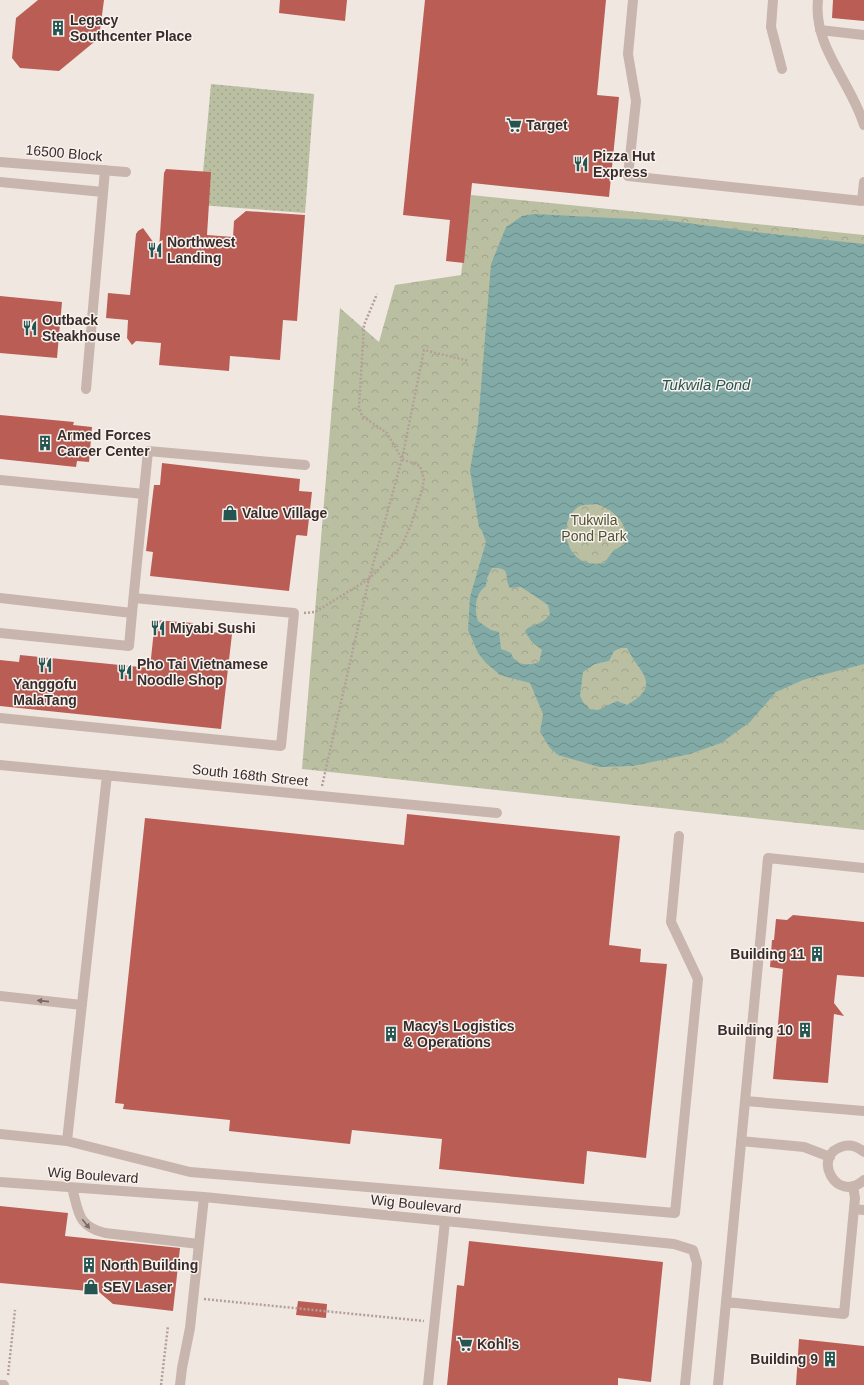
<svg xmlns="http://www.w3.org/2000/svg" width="864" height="1385" font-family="Arial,sans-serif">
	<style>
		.grass { fill: url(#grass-dots) }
		.park { fill: url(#park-crowns) }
		.water { fill: url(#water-waves); fill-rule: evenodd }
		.building { fill: #ba5e55 }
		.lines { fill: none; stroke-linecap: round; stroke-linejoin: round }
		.path { stroke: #b49f98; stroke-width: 2.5; stroke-dasharray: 2 2; stroke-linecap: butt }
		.minor { stroke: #c8b5ad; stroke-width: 10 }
		.oneway { fill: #786a66 }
		.labels { text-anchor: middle; stroke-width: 3; stroke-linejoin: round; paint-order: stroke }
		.poi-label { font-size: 14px; font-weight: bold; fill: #372d2b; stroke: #f9f1ed; text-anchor: start }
		.street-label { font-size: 14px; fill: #372d2b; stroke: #f9f1ed }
		.park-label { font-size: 14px; fill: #4c5331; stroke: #f9f1ed }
		.water-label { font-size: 15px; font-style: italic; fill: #245551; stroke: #f9f1ed }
	</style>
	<defs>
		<pattern id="grass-dots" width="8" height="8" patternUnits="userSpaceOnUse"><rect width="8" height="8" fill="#babfa2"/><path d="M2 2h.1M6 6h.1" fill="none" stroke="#a0a48c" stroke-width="1.8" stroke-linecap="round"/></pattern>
		<pattern id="park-crowns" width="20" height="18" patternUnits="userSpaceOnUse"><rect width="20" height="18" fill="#babfa2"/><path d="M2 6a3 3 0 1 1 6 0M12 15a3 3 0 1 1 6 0" fill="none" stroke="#a0a48c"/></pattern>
		<pattern id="water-waves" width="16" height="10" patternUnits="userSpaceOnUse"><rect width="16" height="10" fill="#82aba7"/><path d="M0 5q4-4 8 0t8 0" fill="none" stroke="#6b8c88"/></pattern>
	</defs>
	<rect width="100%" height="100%" fill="#f1e7e1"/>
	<!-- grass -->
	<path class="grass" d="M211 84 314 94 305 213 200 205Z"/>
	<!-- park -->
	<path class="park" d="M471 195 864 235V830L302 769 340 308 379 342 395 285 461 275Z"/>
	<!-- water -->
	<path class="water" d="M534 214 672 221 756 232 864 244V664L803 680 776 692 750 722 721 743 690 754 666 759 633 766 599 767 558 755 550 748 540 732 543 714 530 683 500 675 485 662 478 653 468 630 470 597 486 542 482 531 479 527 470 470 478 424 491 264 506 227 522 216ZM596 504C613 509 632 525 624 545L614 550 604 563C563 571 556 518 580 506 585 504 591 505 596 504ZM492 568C513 567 503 577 510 588L521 587 548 605 550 614C541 627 531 623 525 631L531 641 542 650 539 662C529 666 515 666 511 653L501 649 499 632 491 630 478 621C474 610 475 593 486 586L487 578ZM621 648H627C638 672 664 684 627 705L617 701 598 710 590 709 583 702 580 696 583 672 595 664 609 661 614 651Z"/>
	<!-- building -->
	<path class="building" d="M38 0H104L99 38 59 71 20 68 12 58 16 18Z
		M280 0H347L345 21 279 13Z
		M425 0H606L597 95 619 97 609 197 472 183 464 263 446 261 450 220 403 215Z
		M833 0H864V21L832 18Z
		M166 169 211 172 207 235 233 237 234 221 246 211 305 215 297 321 283 320 280 360 230 356 229 371 159 365 161 343 136 341 132 345 127 338 128 320 106 318 108 293 130 295 136 234 138 231 143 228 159 250 164 173Z
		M0 296 62 302 57 358 0 353Z
		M0 415 74 422 73 425 92 427 89 462 77 461 76 467 0 459Z
		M162 463 300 479 299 491 312 492 307 536 297 535 296 536 289 591 150 576 153 552 146 551 154 485H160Z
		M155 620 193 623 192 630 232 634 221 729 0 706V660L19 662 20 655 150 668Z
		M407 814 620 836 609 945 641 949 640 962 667 964 646 1158 587 1151 584 1184 439 1169 442 1139 352 1130 350 1144 229 1131 230 1120 123 1109 124 1104 115 1103 145 818 404 845Z
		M793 915 864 922V977L837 975 834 1003 844 1016 834 1014 828 1083 773 1079 783 969 770 967 772 940H774L776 919 787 920Z
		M0 1206 68 1213 65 1236 180 1248 173 1311 113 1304 99 1292 0 1283Z
		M469 1241 663 1262 651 1382 618 1378V1385H447L457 1285 464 1286Z
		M298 1301 327 1304 326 1318 296 1315Z
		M799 1339 864 1346V1385H796Z"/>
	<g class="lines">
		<!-- path -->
		<path class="path" d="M304 613 315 612 369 579 402 459 387 433 362 416 359 407 364 325 377 294
			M322 786 369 579 401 547 411 525 422 490 424 479 420 466 402 459 424 350 469 361
			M204 1299 424 1321
			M8 1375 15 1310
			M161 1385 168 1326"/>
		<!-- minor -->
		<path class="minor" d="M633 0 628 54 636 101 628 176 862 201 864 182
			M773 0 771 27 782 69
			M818 0C813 47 851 82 864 125
			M820 30 864 35
			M0 162 126 172
			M0 182 103 192
			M86 389 105 170
			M0 480 144 494
			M0 598 132 613 148 451 305 465
			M0 633 129 646 132 613
			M0 718 281 746 294 613 134 598
			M0 765 497 813
			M107 775 67 1141 190 1172 675 1213 698 979 671 922 679 836
			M0 996 82 1005
			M745 1101 864 1111
			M0 1134 67 1141
			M741 1141 804 1147 830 1157
			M864 1152C858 1147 852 1144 844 1146 810 1154 836 1205 864 1180
			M0 1182 204 1197 674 1244 693 1250 697 1263 685 1385
			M853 1186 855 1198 844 1314 726 1302 768 858 864 868
			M72 1188C79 1212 77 1226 105 1233L199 1244
			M854 1209 864 1210
			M0 1385H4
			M180 1385 182 1368 190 1328 204 1197
			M428 1385 445 1221
			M718 1385 726 1302"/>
	</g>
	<!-- one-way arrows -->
	<defs><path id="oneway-solid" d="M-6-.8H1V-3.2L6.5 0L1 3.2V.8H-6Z"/></defs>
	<g class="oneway">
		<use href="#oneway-solid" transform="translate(43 1001) rotate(-174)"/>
		<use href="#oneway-solid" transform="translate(86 1224) rotate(51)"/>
	</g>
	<!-- icons -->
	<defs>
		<symbol id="building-bare" viewBox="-9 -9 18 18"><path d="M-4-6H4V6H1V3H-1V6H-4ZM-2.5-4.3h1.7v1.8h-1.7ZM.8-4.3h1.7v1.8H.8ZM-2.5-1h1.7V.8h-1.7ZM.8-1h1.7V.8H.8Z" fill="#245551" stroke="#f9f1ed" stroke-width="2.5" paint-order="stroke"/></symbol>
		<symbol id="supermarket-bare" viewBox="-9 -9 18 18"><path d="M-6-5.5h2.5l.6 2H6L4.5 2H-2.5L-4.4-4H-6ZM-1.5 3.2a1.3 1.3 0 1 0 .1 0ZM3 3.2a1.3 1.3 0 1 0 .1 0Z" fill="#245551" stroke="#f9f1ed" stroke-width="2.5" paint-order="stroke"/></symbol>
		<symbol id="restaurant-bare" viewBox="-9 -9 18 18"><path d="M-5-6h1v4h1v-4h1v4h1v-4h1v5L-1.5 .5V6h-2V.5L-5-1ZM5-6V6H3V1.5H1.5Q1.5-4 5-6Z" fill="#245551" stroke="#f9f1ed" stroke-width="2.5" paint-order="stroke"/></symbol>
		<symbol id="shop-bare" viewBox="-9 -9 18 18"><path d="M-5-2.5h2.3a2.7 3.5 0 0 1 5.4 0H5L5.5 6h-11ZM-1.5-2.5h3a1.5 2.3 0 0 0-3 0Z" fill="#245551" stroke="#f9f1ed" stroke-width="2.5" paint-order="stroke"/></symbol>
	</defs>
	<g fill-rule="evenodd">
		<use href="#building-bare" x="47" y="17" width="22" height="22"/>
		<use href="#supermarket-bare" x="503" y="114" width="22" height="22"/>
		<use href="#restaurant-bare" x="570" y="153" width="22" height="22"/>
		<use href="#restaurant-bare" x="144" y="239" width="22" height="22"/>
		<use href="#restaurant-bare" x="19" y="317" width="22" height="22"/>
		<use href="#building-bare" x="34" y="432" width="22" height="22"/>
		<use href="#shop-bare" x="219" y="502" width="22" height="22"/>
		<use href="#restaurant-bare" x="147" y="617" width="22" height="22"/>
		<use href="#restaurant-bare" x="34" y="654" width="22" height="22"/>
		<use href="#restaurant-bare" x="114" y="661" width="22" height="22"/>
		<use href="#building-bare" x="806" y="943" width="22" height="22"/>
		<use href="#building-bare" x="794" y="1019" width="22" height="22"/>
		<use href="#building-bare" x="380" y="1023" width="22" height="22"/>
		<use href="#building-bare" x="78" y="1254" width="22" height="22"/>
		<use href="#shop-bare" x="80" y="1276" width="22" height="22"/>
		<use href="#supermarket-bare" x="454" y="1333" width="22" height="22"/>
		<use href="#building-bare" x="819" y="1348" width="22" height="22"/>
	</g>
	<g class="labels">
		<!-- poi labels -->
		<g class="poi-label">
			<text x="70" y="25">Legacy<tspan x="70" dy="16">Southcenter Place</tspan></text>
			<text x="526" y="130">Target</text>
			<text x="593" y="161">Pizza Hut<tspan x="593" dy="16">Express</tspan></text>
			<text x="167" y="247">Northwest<tspan x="167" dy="16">Landing</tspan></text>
			<text x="42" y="325">Outback<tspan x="42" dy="16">Steakhouse</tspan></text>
			<text x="57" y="440">Armed Forces<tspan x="57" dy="16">Career Center</tspan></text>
			<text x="242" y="518">Value Village</text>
			<text x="170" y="633">Miyabi Sushi</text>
			<text x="137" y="669">Pho Tai Vietnamese<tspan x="137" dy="16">Noodle Shop</tspan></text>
			<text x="45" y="689" text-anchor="middle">Yanggofu<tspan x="45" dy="16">MalaTang</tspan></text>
			<text x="805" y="959" text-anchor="end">Building 11</text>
			<text x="403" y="1031">Macy's Logistics<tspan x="403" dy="16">&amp; Operations</tspan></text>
			<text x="793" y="1035" text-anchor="end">Building 10</text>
			<text x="101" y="1270">North Building</text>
			<text x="103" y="1292">SEV Laser</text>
			<text x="477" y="1349">Kohl's</text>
			<text x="818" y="1364" text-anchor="end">Building 9</text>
		</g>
		<!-- street labels -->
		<g class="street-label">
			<text transform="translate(64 153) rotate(5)" y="5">16500 Block</text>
			<text transform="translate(250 775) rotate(6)" y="5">South 168th Street</text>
			<text transform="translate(93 1175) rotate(4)" y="5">Wig Boulevard</text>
			<text transform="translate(416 1204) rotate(6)" y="5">Wig Boulevard</text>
		</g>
		<!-- park labels -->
		<g class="park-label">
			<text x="594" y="525">Tukwila<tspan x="594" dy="16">Pond Park</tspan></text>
		</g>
		<!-- water labels -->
		<g class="water-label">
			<text x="706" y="390">Tukwila Pond</text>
		</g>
	</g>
</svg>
